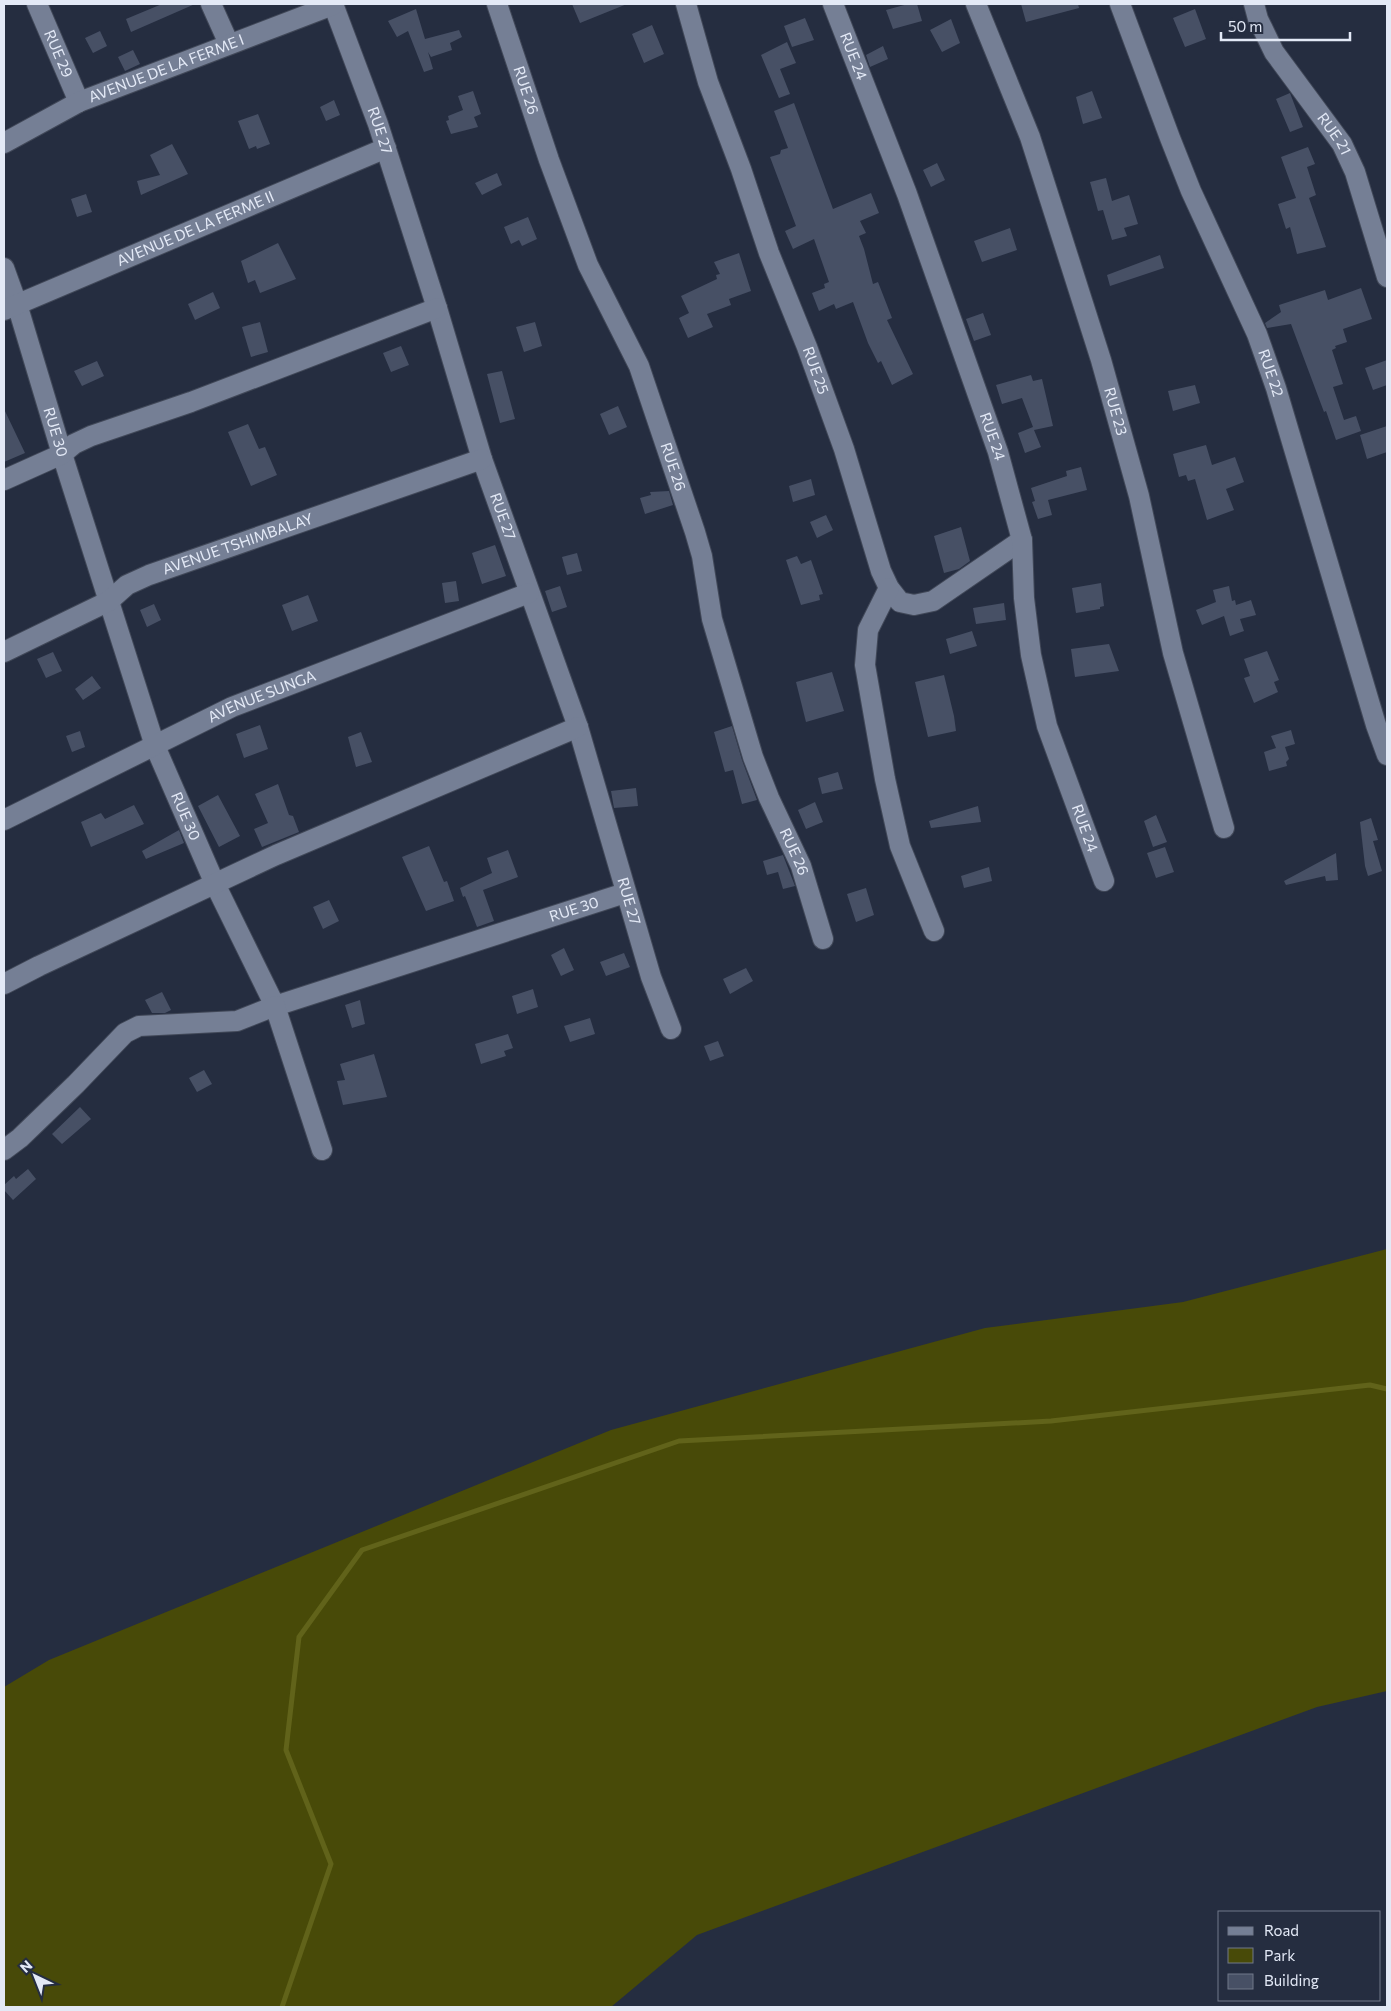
<svg xmlns="http://www.w3.org/2000/svg" width="1391" height="2011" font-family="Commissioner,sans-serif">
	<style>
		.green { fill: #484a08 }
		.lines { fill: none; stroke-linecap: round; stroke-linejoin: round }
		.stream { stroke: #61631a; stroke-width: 5 }
		.building { fill: #475065 }
		.street-casing { stroke: #414858; stroke-width: 22 }
		.street { stroke: #757f95; stroke-width: 20 }
		.labels { text-anchor: middle; stroke-width: 4.5; stroke-linejoin: round; paint-order: stroke }
		.street-label { font-size: 15px; fill: #e3e9f6; stroke: #252d40 }
	</style>
	<rect width="100%" height="100%" fill="#252d40"/>
	<!-- green -->
	<path class="green" d="M1387 1249V1691L1317 1707 697 1935 611 2007H4V1687L49 1660 611 1430 985 1328 1183 1302Z"/>
	<g class="lines">
		<!-- stream -->
		<path class="stream" d="M282 2007 331 1864 286 1750 299 1637 362 1550 679 1441 1051 1421 1370 1385 1387 1389"/>
	</g>
	<!-- building -->
	<path class="building" d="M162 4H195L131 32 126 19Z
		M572 4H627L580 23Z
		M908 4H917L922 21 893 29 886 10Z
		M1021 4H1078L1079 8 1026 22Z
		M416 9 425 39 459 30 462 37 450 43 452 50 431 57 428 52 433 69 424 72 408 31 397 37 388 21Z
		M1195 9 1206 39 1185 47 1173 18Z
		M805 18 814 40 792 47 784 26Z
		M951 19 960 43 942 52 930 30Z
		M652 25 664 54 644 63 632 34Z
		M100 31 107 46 93 53 85 38Z
		M787 42 796 63 780 69 790 94 779 98 761 55Z
		M883 46 888 59 870 67 866 55Z
		M133 50 140 64 125 71 118 57Z
		M473 91 481 114 474 117 478 127 451 134 446 121 449 120 448 116 463 110 458 96Z
		M1092 91 1102 118 1083 124 1076 97Z
		M1290 93 1303 127 1290 132 1276 99Z
		M334 100 340 115 326 121 320 107Z
		M794 103 833 209 871 193 879 213 860 221 866 233 859 236 864 249 873 284 878 282 892 318 887 320 913 374 892 385 881 361 878 363 868 343 853 302 836 309 834 304 819 311 812 293 825 288 824 284 829 282 814 239 793 249 785 231 796 226 770 157 780 154 781 150 788 148 774 111Z
		M258 114 270 144 257 149 256 146 249 149 238 121Z
		M172 144 188 174 141 195 137 181 160 175 150 155Z
		M1308 147 1315 164 1307 167 1316 195 1309 198 1326 247 1297 254 1290 227 1286 229 1278 204 1296 198 1281 157Z
		M937 163 945 180 931 187 923 170Z
		M497 173 502 185 482 195 475 183Z
		M1106 178 1112 201 1129 195 1138 224 1124 228 1127 236 1112 240 1103 210 1098 211 1090 182Z
		M86 194 92 212 77 217 71 199Z
		M528 217 537 239 522 246 519 240 511 244 504 227Z
		M1010 228 1017 250 982 262 974 241Z
		M278 243 296 279 260 293 255 280 248 283 241 261Z
		M739 253 751 291 729 299 731 305 707 314 713 327 688 338 679 318 689 313 681 296 717 279 716 275 720 274 714 262Z
		M1160 255 1164 268 1110 286 1107 275Z
		M1361 288 1372 319 1343 329 1347 342 1335 346 1336 348 1332 350 1343 384 1333 387 1344 420 1356 416 1361 431 1336 440 1326 411 1324 412 1291 324 1267 328 1265 323 1281 312 1279 305 1325 290 1328 300Z
		M213 292 220 308 195 320 188 304Z
		M983 313 991 335 974 341 966 319Z
		M260 322 268 352 251 357 242 327Z
		M535 322 542 346 524 352 516 327Z
		M401 346 409 365 391 372 383 353Z
		M1387 360V385L1373 390 1365 368Z
		M97 361 104 376 82 386 74 371Z
		M502 371 515 419 500 423 487 374Z
		M1031 375 1033 381 1042 379 1053 426 1034 430 1041 447 1025 453 1018 433 1033 427 1022 398 1002 404 996 385Z
		M1195 385 1200 403 1173 411 1168 391Z
		M618 406 627 427 609 435 600 414Z
		M4 409 25 453 4 462Z
		M248 424 259 449 265 447 277 475 251 486 228 432Z
		M1387 426V452L1367 459 1360 435Z
		M1206 445 1212 465 1235 457 1244 482 1226 489 1234 510 1207 520 1195 479 1188 481 1186 475 1179 477 1173 454Z
		M1081 467 1087 490 1048 500 1052 515 1038 519 1032 502 1035 501 1031 488 1067 476 1066 471Z
		M811 479 815 495 793 502 789 486Z
		M669 491 673 505 645 514 640 498 651 495 650 492Z
		M826 515 833 530 817 538 810 522Z
		M961 527 970 561 959 569 944 573 934 536Z
		M495 545 506 576 482 584 472 553Z
		M577 553 582 571 567 575 562 557Z
		M797 556 801 564 811 560 823 594 819 595 820 600 801 605 786 560Z
		M456 581 459 601 445 603 442 583Z
		M1101 583 1104 606 1100 607V609L1076 613 1072 588Z
		M560 586 567 607 552 612 545 591Z
		M1229 586 1232 601 1235 600 1236 605 1251 600 1256 615 1240 619 1244 631 1230 636 1224 616 1202 625 1196 610 1216 602 1213 590Z
		M308 595 318 621 292 631 282 605Z
		M1004 603 1006 620 976 624 973 608Z
		M154 604 161 620 147 627 140 610Z
		M972 631 977 646 950 654 946 639Z
		M1109 644 1119 671 1075 677 1071 649Z
		M1267 651 1279 680 1274 682 1278 692 1254 703 1244 678 1250 676 1244 659Z
		M53 652 62 671 46 678 37 659Z
		M832 672 844 711 806 722 796 682Z
		M944 675 954 716 956 731 928 737 915 682Z
		M92 676 101 688 83 700 75 689Z
		M260 725 268 749 244 758 236 734Z
		M732 726 742 760 757 800 742 804 733 770 725 772 714 732Z
		M1291 730 1295 744 1285 747 1289 759 1286 762 1287 766 1269 771 1264 752 1276 748 1271 736Z
		M80 731 85 747 72 752 66 736Z
		M361 732 372 762 356 767 348 737Z
		M838 772 843 789 822 794 818 778Z
		M278 784 289 815 293 816 299 832 262 847 254 829 268 823 255 794Z
		M636 788 638 806 614 808 611 791Z
		M218 795 240 836 219 847 198 806Z
		M815 802 823 822 806 829 798 810Z
		M134 805 144 824 91 847 81 822 101 813 105 819Z
		M978 806 981 822 931 828 929 821Z
		M1156 815 1167 842 1153 847 1144 821Z
		M1371 818 1378 840 1373 841 1382 871 1368 876 1365 866 1360 822Z
		M179 830 184 843 146 859 142 851Z
		M429 846 444 882 447 881 454 901 426 911 402 857Z
		M1165 847 1174 872 1156 878 1147 853Z
		M508 850 518 877 483 890 494 921 477 927 465 896 463 897 460 888 492 873 487 858Z
		M1336 853 1338 880 1326 881 1325 876 1286 885 1284 881Z
		M783 855 795 886 783 889 778 872 767 875 763 861Z
		M989 867 992 881 964 888 961 876Z
		M866 888 874 915 856 922 847 894Z
		M329 900 339 921 323 929 313 907Z
		M564 948 574 970 561 976 551 955Z
		M624 953 630 967 606 976 600 962Z
		M746 968 753 981 730 994 723 979Z
		M533 989 538 1007 517 1014 512 996Z
		M162 992 171 1010 165 1013H152L145 1000Z
		M360 1000 365 1024 352 1028 345 1005Z
		M590 1018 595 1034 570 1042 564 1026Z
		M508 1034 513 1048 504 1051 506 1056 481 1064 475 1044Z
		M718 1041 724 1056 710 1061 704 1046Z
		M374 1054 387 1097 343 1105 337 1081 345 1080 340 1064Z
		M204 1070 212 1084 197 1092 189 1078Z
		M80 1107 91 1119 62 1144 52 1134Z
		M28 1169 36 1179 13 1200 4 1190V1185L14 1176 16 1179Z"/>
	<g class="lines">
		<defs>
			<g id="street">
				<path id="s1" d="M37 4 79 102"/>
				<path d="M211 4 229 44"/>
				<path id="s2" d="M333 4 378 124 437 308 482 459 578 727 651 977 671 1029"/>
				<path id="s3" d="M497 4 549 160 588 265 639 366 695 532 702 556 712 619 753 757 769 798 801 866 823 939"/>
				<path id="s4" d="M686 4 708 82 741 169 769 253 807 347 844 449 881 571 889 588 900 602 914 605 933 601 1022 540"/>
				<path id="s5" d="M833 4 907 194 998 452 1022 540 1024 598 1031 655 1047 726 1104 881"/>
				<path id="s6" d="M976 4 1030 137 1101 360 1139 496 1173 653 1224 828"/>
				<path id="s7" d="M1120 4 1170 138 1191 191 1257 334 1276 388 1376 725 1387 755"/>
				<path id="s8" d="M1254 4 1258 19 1274 52 1342 144 1355 172 1387 277"/>
				<path id="s9" d="M4 143 79 102 333 5"/>
				<path id="s10" d="M4 268 17 304 62 454 155 746 215 884 275 1006 625 893"/>
				<path id="s11" d="M4 310 386 148"/>
				<path d="M4 480 62 454 74 444 91 436 191 402 437 308"/>
				<path d="M889 588 868 630 865 665 885 779 900 846 934 931"/>
				<path id="s12" d="M4 652 109 601 127 585 149 575 482 459"/>
				<path id="s13" d="M4 820 232 707 529 593"/>
				<path d="M4 984 39 966 276 855 578 727"/>
				<path d="M4 1150 20 1138 76 1084 125 1033 139 1026 237 1021 275 1006 322 1150"/>
			</g>
		</defs>
		<!-- street casing -->
		<use href="#street" class="street-casing"/>
		<!-- street -->
		<use href="#street" class="street"/>
	</g>
	<g class="labels">
		<!-- street labels -->
		<g class="street-label">
			<text dy="5" stroke="none"><textPath href="#s1" startOffset="54">RUE 29</textPath></text>
			<text dy="5" stroke="none"><textPath href="#s5" startOffset="56">RUE 24</textPath></text>
			<text dy="5" stroke="none"><textPath href="#s9" startOffset="179">AVENUE DE LA FERME I</textPath></text>
			<text dy="5" stroke="none"><textPath href="#s3" startOffset="91">RUE 26</textPath></text>
			<text dy="5" stroke="none"><textPath href="#s2" startOffset="135">RUE 27</textPath></text>
			<text dy="5" stroke="none"><textPath href="#s8" startOffset="154">RUE 21</textPath></text>
			<text dy="5" stroke="none"><textPath href="#s11" startOffset="208">AVENUE DE LA FERME II</textPath></text>
			<text dy="5" stroke="none"><textPath href="#s4" startOffset="389">RUE 25</textPath></text>
			<text dy="5" stroke="none"><textPath href="#s7" startOffset="399">RUE 22</textPath></text>
			<text dy="5" stroke="none"><textPath href="#s6" startOffset="431">RUE 23</textPath></text>
			<text dy="5" stroke="none"><textPath href="#s10" startOffset="172">RUE 30</textPath></text>
			<text dy="5" stroke="none"><textPath href="#s5" startOffset="461">RUE 24</textPath></text>
			<text dy="5" stroke="none"><textPath href="#s3" startOffset="496">RUE 26</textPath></text>
			<text dy="5" stroke="none"><textPath href="#s2" startOffset="540">RUE 27</textPath></text>
			<text dy="5" stroke="none"><textPath href="#s12" startOffset="259">AVENUE TSHIMBALAY</textPath></text>
			<text dy="5" stroke="none"><textPath href="#s13" startOffset="286">AVENUE SUNGA</textPath></text>
			<text dy="5" stroke="none"><textPath href="#s10" startOffset="578">RUE 30</textPath></text>
			<text dy="5" stroke="none"><textPath href="#s5" startOffset="866">RUE 24</textPath></text>
			<text dy="5" stroke="none"><textPath href="#s3" startOffset="901">RUE 26</textPath></text>
			<text dy="5" stroke="none"><textPath href="#s2" startOffset="945">RUE 27</textPath></text>
			<text dy="5" stroke="none"><textPath href="#s10" startOffset="1102">RUE 30</textPath></text>
		</g>
	</g>
	<!-- border -->
	<rect width="1391" height="2011" fill="none" stroke="#e3e9f6" stroke-width="10"/>
	<!-- legend -->
	<rect x="1218" y="1911" width="162" height="90" fill="#252d40" stroke="#717889"/>
	<rect x="1228" y="1927" width="25" height="8" fill="#757f95" stroke="#717889"/>
	<text x="1264" y="1936" font-size="15" fill="#e3e9f6">Road</text>
	<rect x="1228" y="1948" width="25" height="15" fill="#484a08" stroke="#717889"/>
	<text x="1264" y="1961" font-size="15" fill="#e3e9f6">Park</text>
	<rect x="1228" y="1974" width="25" height="15" fill="#475065" stroke="#717889"/>
	<text x="1264" y="1986" font-size="15" fill="#e3e9f6">Building</text>
	<!-- north arrow -->
	<g transform="translate(35 1976) rotate(317)" stroke="#252d40" stroke-width="4" paint-order="stroke">
	<path d="M0-4L9 19L0 12L-9 19Z" fill="#e3e9f6"/>
	<text y="-8" font-size="14" font-weight="bold" text-anchor="middle" fill="#e3e9f6">N</text>
	</g>
	<!-- scale -->
	<path d="M1221 32v8h129v-8" fill="none" stroke="#e3e9f6" stroke-width="2.5"/>
	<text x="1228" y="32" font-size="15" fill="#e3e9f6" stroke="#252d40" stroke-width="4" paint-order="stroke">50 m</text>
</svg>
